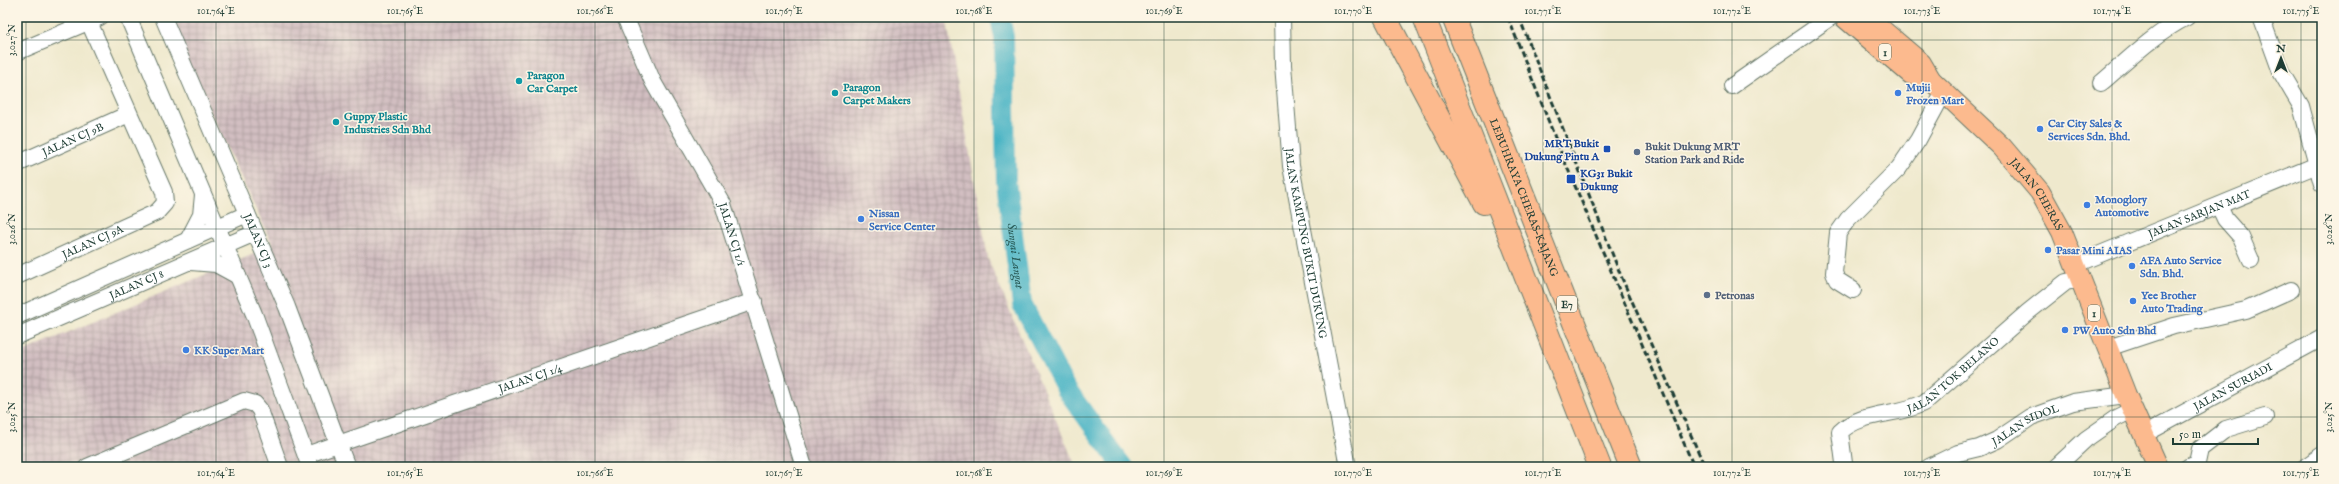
<svg xmlns="http://www.w3.org/2000/svg" width="2339" height="484" font-family="'IM FELL English',serif">
	<style>
		.industrial { fill: url(#industrial-grid) }
		.lines { fill: none; stroke-linecap: round; stroke-linejoin: round }
		.river { stroke: #48b4c5; stroke-width: 20 }
		.minor-casing { stroke: #68796a; stroke-width: 18 }
		.major-casing { stroke: #68796a; stroke-width: 22 }
		.highway-casing { stroke: #68796a; stroke-width: 24 }
		.minor { stroke: #fff; stroke-width: 16 }
		.major { stroke: #fcba8e; stroke-width: 20 }
		.highway { stroke: #fcba8e; stroke-width: 22 }
		.rail { stroke: #1f3d34; stroke-width: 3; stroke-dasharray: 6 3; stroke-linecap: butt }
		.ticks { fill: none; stroke: #1f3d34; stroke-width: 1; stroke-opacity: 0.45 }
		.culture-dot { fill: #0f9aa8; stroke: #fcf5e5; stroke-width: 1.5 }
		.shop-dot { fill: #3f7fe0; stroke: #fcf5e5; stroke-width: 1.5 }
		.transit-dot { fill: #1a4fb4; stroke: #fcf5e5; stroke-width: 1.5 }
		.service-dot { fill: #5c6f8a; stroke: #fcf5e5; stroke-width: 1.5 }
		.labels { text-anchor: middle; stroke-width: 3; stroke-linejoin: round; paint-order: stroke }
		.shield { fill: #fcf5e5; stroke: #617469; stroke-width: 1 }
		.shield-label { font-size: 10px; font-weight: bold; fill: #1f3d34 }
		.culture-label { font-size: 11px; font-weight: bold; fill: #0d838f; stroke: #fcf5e5; text-anchor: start }
		.shop-label { font-size: 11px; font-weight: bold; fill: #366cbe; stroke: #fcf5e5; text-anchor: start }
		.street-label { font-size: 11px; fill: #1f3d34; stroke: #fcf5e5 }
		.transit-label { font-size: 11px; font-weight: bold; fill: #164399; stroke: #fcf5e5; text-anchor: end }
		.service-label { font-size: 11px; font-weight: bold; fill: #4e5e75; stroke: #fcf5e5; text-anchor: start }
		.water-label { font-size: 12px; font-style: italic; fill: #295b58; stroke: #fcf5e5 }
		.neatline { fill: none; stroke: #1f3d34; stroke-width: 1.5 }
		.ticks-label { font-size: 10px; text-anchor: middle; fill: #1f3d34 }
	</style>
	<defs>
		<pattern id="industrial-grid" width="8" height="8" patternUnits="userSpaceOnUse"><rect width="8" height="8" fill="#d2bec1"/><path d="M0 4h8M4 0v8" fill="none" stroke="#aa9c9e"/></pattern>
	</defs>
	<rect width="100%" height="100%" fill="#fcf5e5"/>
	<filter id="ink" filterUnits="userSpaceOnUse"><feTurbulence type="fractalNoise" baseFrequency=".025" numOctaves="2"/><feDisplacementMap in="SourceGraphic" scale="8" xChannelSelector="R" yChannelSelector="G"/><feConvolveMatrix kernelMatrix="1 2 1 2 8 2 1 2 1" color-interpolation-filters="sRGB"/></filter>
	<filter id="wash" filterUnits="userSpaceOnUse"><feTurbulence type="fractalNoise" baseFrequency=".012" numOctaves="4" result="noise"/><feDisplacementMap in="SourceGraphic" scale="16" xChannelSelector="R" yChannelSelector="G"/><feGaussianBlur stdDeviation="0.9" result="paint"/><feColorMatrix in="noise" values="0 0 0 0 0 0 0 0 0 0 0 0 0 0 0 0 0 1.4 0 .05"/><feComposite in="paint" operator="in"/></filter>
	<g filter="url(#wash)">
		<rect width="100%" height="100%" fill="#efe9cd"/>
		<!-- industrial -->
		<path class="industrial" d="M166 17H946L988 259 1076 467H17V354L273 246Z"/>
		<g class="lines">
			<!-- river -->
			<path class="river" id="s1" d="M1000 17 1004 37 1006 181 1022 304 1066 389 1123 467"/>
		</g>
	</g>
	<g filter="url(#ink)">
		<g class="lines">
			<defs>
				<g id="minor">
					<path d="M128 17 254 314 310 467"/>
					<path id="s2" d="M163 17 287 307 347 467"/>
					<path id="s3" d="M625 17 653 82 723 204 804 467"/>
					<path id="s4" d="M1282 17 1283 65 1291 166 1348 467"/>
					<path d="M2261 17 2281 72 2301 106 2322 184"/>
					<path d="M17 52 100 17"/>
					<path d="M2101 83C2128 60 2155 33 2187 17"/>
					<path d="M1732 86 1831 17"/>
					<path id="s5" d="M17 164 129 114"/>
					<path d="M2219 206 2225 219 2241 237 2251 260"/>
					<path d="M188 240 201 215 203 195"/>
					<path d="M191 262 216 264 238 276"/>
					<path id="s6" d="M2076 264 2322 163"/>
					<path id="s7" d="M17 276 157 212 165 203 164 192 89 22"/>
					<path d="M1853 290 1837 280 1834 273 1838 233 1848 219 1899 168 1918 140 1944 92"/>
					<path d="M17 316 247 214"/>
					<path id="s8" d="M17 336 255 233"/>
					<path d="M2108 348 2174 326 2246 310 2291 290"/>
					<path id="s9" d="M2143 435 2322 338"/>
					<path id="s10" d="M306 455 754 301"/>
					<path id="s11" d="M1844 463 1840 432C1863 410 1898 417 1925 402L2028 312 2066 282 2082 279"/>
					<path d="M87 467 244 401 255 404 260 410 280 467"/>
					<path id="s12" d="M1929 467 1958 453 1979 448 1997 440 2031 417 2073 402 2126 395"/>
					<path d="M2056 467 2086 439 2116 418 2132 410"/>
					<path d="M2188 467 2197 463 2200 449 2226 429 2265 417"/>
					<path d="M2305 467 2322 455"/>
				</g>
				<g id="major">
					<path d="M1844 17 1911 74 1931 80"/>
					<path id="s13" d="M1867 17 1921 63 1931 80 2002 147 2040 192 2062 232 2126 395 2158 467"/>
				</g>
				<g id="highway">
					<path d="M1385 17 1484 203"/>
					<path d="M1424 17 1600 467"/>
					<path id="s14" d="M1453 17 1631 467"/>
				</g>
			</defs>
			<!-- minor casing -->
			<use href="#minor" class="minor-casing"/>
			<!-- major casing -->
			<use href="#major" class="major-casing"/>
			<!-- highway casing -->
			<use href="#highway" class="highway-casing"/>
			<!-- minor -->
			<use href="#minor" class="minor"/>
			<!-- major -->
			<use href="#major" class="major"/>
			<!-- highway -->
			<use href="#highway" class="highway"/>
			<!-- rail -->
			<path class="rail" d="M1508 17 1559 148 1694 467
				M1519 17 1621 276 1705 467"/>
		</g>
	</g>
	<!-- ticks -->
	<path class="ticks" d="M26 17V467M216 17V467M405 17V467M595 17V467M784 17V467M974 17V467M1164 17V467M1353 17V467M1543 17V467M1732 17V467M1922 17V467M2112 17V467M2301 17V467M17 40H2322M17 229H2322M17 417H2322"/>
	<!-- markers -->
	<g class="culture-dot">
		<circle cx="519" cy="81" r="4"/>
		<circle cx="835" cy="93" r="4"/>
		<circle cx="336" cy="122" r="4"/>
	</g>
	<g class="shop-dot">
		<circle cx="1898" cy="93" r="4"/>
		<circle cx="2040" cy="129" r="4"/>
		<circle cx="2087" cy="205" r="4"/>
		<circle cx="861" cy="219" r="4"/>
		<circle cx="2048" cy="250" r="4"/>
		<circle cx="2132" cy="266" r="4"/>
		<circle cx="2133" cy="301" r="4"/>
		<circle cx="2065" cy="330" r="4"/>
		<circle cx="186" cy="350" r="4"/>
	</g>
	<g class="transit-dot">
		<rect x="1603" y="145" width="8" height="8" rx="2"/>
		<rect x="1566" y="174" width="10" height="10" rx="2"/>
	</g>
	<g class="service-dot">
		<circle cx="1637" cy="152" r="4"/>
		<circle cx="1707" cy="295" r="4"/>
	</g>
	<g class="labels">
		<!-- shield labels -->
		<g class="shield">
			<rect x="1879" y="44" width="12" height="16" rx="3"/>
			<rect x="1557" y="296" width="20" height="16" rx="3"/>
			<rect x="2088" y="305" width="12" height="16" rx="3"/>
		</g>
		<g class="shield-label">
			<text x="1885" y="56">1</text>
			<text x="1567" y="308">E7</text>
			<text x="2094" y="317">1</text>
		</g>
		<!-- culture labels -->
		<g class="culture-label">
			<text x="527" y="79">Paragon<tspan x="527" dy="13">Car Carpet</tspan></text>
			<text x="843" y="91">Paragon<tspan x="843" dy="13">Carpet Makers</tspan></text>
			<text x="344" y="120">Guppy Plastic<tspan x="344" dy="13">Industries Sdn Bhd</tspan></text>
		</g>
		<!-- shop labels -->
		<g class="shop-label">
			<text x="1906" y="91">Mujii<tspan x="1906" dy="13">Frozen Mart</tspan></text>
			<text x="2048" y="127">Car City Sales &amp;<tspan x="2048" dy="13">Services Sdn. Bhd.</tspan></text>
			<text x="2095" y="203">Monoglory<tspan x="2095" dy="13">Automotive</tspan></text>
			<text x="869" y="217">Nissan<tspan x="869" dy="13">Service Center</tspan></text>
			<text x="2056" y="254">Pasar Mini AIAS</text>
			<text x="2140" y="264">AFA Auto Service<tspan x="2140" dy="13">Sdn. Bhd.</tspan></text>
			<text x="2141" y="299">Yee Brother<tspan x="2141" dy="13">Auto Trading</tspan></text>
			<text x="2073" y="334">PW Auto Sdn Bhd</text>
			<text x="194" y="354">KK Super Mart</text>
		</g>
		<!-- street labels -->
		<g class="street-label">
			<text dy="4" stroke="none"><textPath href="#s5" startOffset="61">JALAN CJ 9B</textPath></text>
			<text dy="4" stroke="none"><textPath href="#s13" startOffset="247">JALAN CHERAS</textPath></text>
			<text dy="4" stroke="none"><textPath href="#s14" startOffset="194">LEBUHRAYA CHERAS–KAJANG</textPath></text>
			<text dy="4" stroke="none"><textPath href="#s6" startOffset="133">JALAN SARJAN MAT</textPath></text>
			<text dy="4" stroke="none"><textPath href="#s3" startOffset="243">JALAN CJ 1/1</textPath></text>
			<text dy="4" stroke="none"><textPath href="#s2" startOffset="243">JALAN CJ 3</textPath></text>
			<text dy="4" stroke="none"><textPath href="#s7" startOffset="83">JALAN CJ 9A</textPath></text>
			<text dy="4" stroke="none"><textPath href="#s4" startOffset="228">JALAN KAMPUNG BUKIT DUKUNG</textPath></text>
			<text dy="4" stroke="none"><textPath href="#s8" startOffset="130">JALAN CJ 8</textPath></text>
			<text dy="4" stroke="none"><textPath href="#s11" startOffset="161">JALAN TOK BELANO</textPath></text>
			<text dy="4" stroke="none"><textPath href="#s10" startOffset="237">JALAN CJ 1/4</textPath></text>
			<text dy="4" stroke="none"><textPath href="#s9" startOffset="102">JALAN SURIADI</textPath></text>
			<text dy="4" stroke="none"><textPath href="#s12" startOffset="106">JALAN SIDOL</textPath></text>
		</g>
		<!-- transit labels -->
		<g class="transit-label">
			<text x="1599" y="147">MRT Bukit<tspan x="1599" dy="13">Dukung Pintu A</tspan></text>
			<text x="1580" y="177" text-anchor="start">KG31 Bukit<tspan x="1580" dy="13">Dukung</tspan></text>
		</g>
		<!-- service labels -->
		<g class="service-label">
			<text x="1645" y="150">Bukit Dukung MRT<tspan x="1645" dy="13">Station Park and Ride</tspan></text>
			<text x="1715" y="299">Petronas</text>
		</g>
		<!-- water labels -->
		<g class="water-label">
			<text dy="4" stroke="none"><textPath href="#s1" startOffset="240">Sungai Langat</textPath></text>
		</g>
	</g>
	<!-- margin -->
	<rect width="2339" height="484" fill="none" stroke="#fcf5e5" stroke-width="44"/>
	<!-- north arrow -->
	<g transform="translate(2281 58)" stroke="#fcf5e5" stroke-width="3" paint-order="stroke">
	<path d="M0-3L7 15L0 10L-7 15Z" fill="#1f3d34"/>
	<text y="-6" font-size="11" font-weight="bold" text-anchor="middle" fill="#1f3d34">N</text>
	</g>
	<!-- scale -->
	<path d="M2173 438v6h85v-6" fill="none" stroke="#1f3d34" stroke-width="2"/>
	<text x="2179" y="438" font-size="12" fill="#1f3d34" stroke="#fcf5e5" stroke-width="3" paint-order="stroke">50 m</text>
	<rect x="22" y="22" width="2295" height="440" class="neatline"/>
	<g class="ticks-label">
		<text x="216" y="14">101.764°E</text>
		<text x="405" y="14">101.765°E</text>
		<text x="595" y="14">101.766°E</text>
		<text x="784" y="14">101.767°E</text>
		<text x="974" y="14">101.768°E</text>
		<text x="1164" y="14">101.769°E</text>
		<text x="1353" y="14">101.770°E</text>
		<text x="1543" y="14">101.771°E</text>
		<text x="1732" y="14">101.772°E</text>
		<text x="1922" y="14">101.773°E</text>
		<text x="2112" y="14">101.774°E</text>
		<text x="2301" y="14">101.775°E</text>
		<text transform="translate(11 40) rotate(-90)" y="4">3.027°N</text>
		<text transform="translate(11 229) rotate(-90)" y="4">3.026°N</text>
		<text transform="translate(2328 229) rotate(-90)" y="4">3.026°N</text>
		<text transform="translate(11 417) rotate(-90)" y="4">3.025°N</text>
		<text transform="translate(2328 417) rotate(-90)" y="4">3.025°N</text>
		<text x="216" y="476">101.764°E</text>
		<text x="405" y="476">101.765°E</text>
		<text x="595" y="476">101.766°E</text>
		<text x="784" y="476">101.767°E</text>
		<text x="974" y="476">101.768°E</text>
		<text x="1164" y="476">101.769°E</text>
		<text x="1353" y="476">101.770°E</text>
		<text x="1543" y="476">101.771°E</text>
		<text x="1732" y="476">101.772°E</text>
		<text x="1922" y="476">101.773°E</text>
		<text x="2112" y="476">101.774°E</text>
		<text x="2301" y="476">101.775°E</text>
	</g>
</svg>
